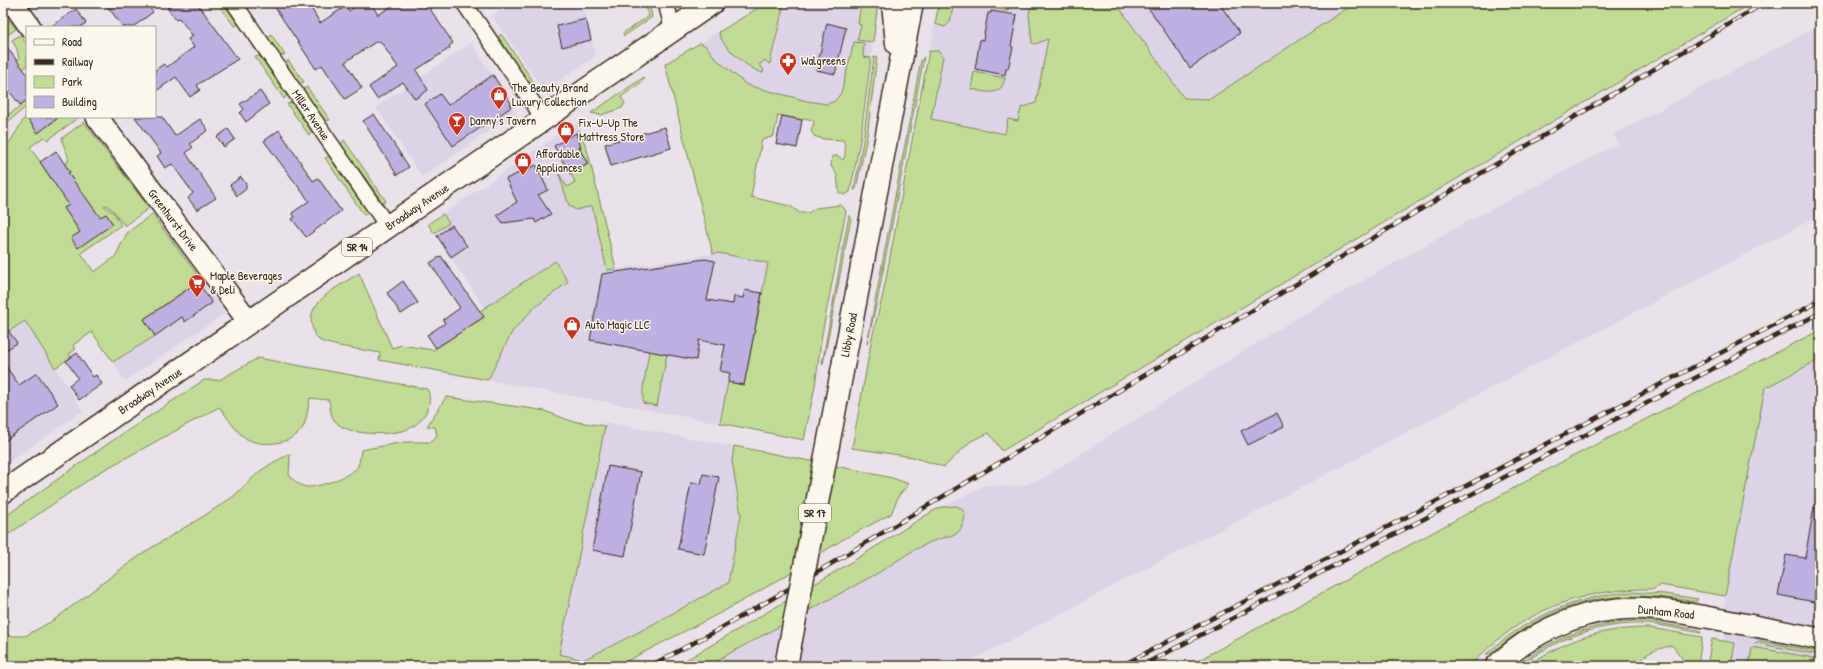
<svg xmlns="http://www.w3.org/2000/svg" width="1823" height="669" font-family="'Patrick Hand',sans-serif">
	<style>
		.built { fill: #dcd3e7 }
		.green { fill: #c0dc94; stroke: #7e8359 }
		.building { fill: #beb0e1; stroke: #3b2a1e }
		.lines { fill: none; stroke-linecap: round; stroke-linejoin: round }
		.street-casing { stroke: #3b2a1e; stroke-width: 18 }
		.secondary-casing { stroke: #3b2a1e; stroke-width: 24 }
		.primary-casing { stroke: #3b2a1e; stroke-width: 25 }
		.street { stroke: #fbf7ec; stroke-width: 15 }
		.secondary { stroke: #fbf7ec; stroke-width: 21 }
		.primary { stroke: #fbf7ec; stroke-width: 22 }
		.rail-casing { stroke: #3b2a1e; stroke-width: 4.5 }
		.rail { stroke: #fbf7ec; stroke-width: 3; stroke-dasharray: 9; stroke-linecap: butt }
		.primary-bridge-casing { stroke: #3b2a1e; stroke-width: 25; stroke-linecap: butt }
		.primary-bridge { stroke: #fbf7ec; stroke-width: 22 }
		.labels { text-anchor: middle; stroke-width: 3; stroke-linejoin: round; paint-order: stroke }
		.shield { fill: #fbf7ec; stroke: #75685c; stroke-width: 1 }
		.shield-label { font-size: 11px; font-weight: bold; fill: #3b2a1e }
		.poi-label { font-size: 12px; fill: #3b2a1e; stroke: #fbf7ec; text-anchor: start }
		.street-label { font-size: 12px; fill: #3b2a1e; stroke: #fbf7ec }
	</style>
	<rect width="100%" height="100%" fill="#e9e2e9"/>
	<filter id="ink" filterUnits="userSpaceOnUse"><feTurbulence type="fractalNoise" baseFrequency=".025" numOctaves="2"/><feDisplacementMap in="SourceGraphic" scale="8" xChannelSelector="R" yChannelSelector="G"/><feConvolveMatrix kernelMatrix="1 2 1 2 8 2 1 2 1" color-interpolation-filters="sRGB"/></filter>
	<g filter="url(#ink)">
		<!-- built -->
		<path class="built" d="M509 3H583L596 56 544 91 492 16Z
			M766 3H878L863 118 723 94 687 51Z
			M939 3H1032L1029 15 1032 43 1035 44 1048 39 1036 103 1005 134 917 117Z
			M1116 3H1355L1210 99 1184 98Z
			M1820 25V215L961 666H710L720 658 878 573 914 550 933 541 956 534V506L942 507 985 485 1013 487 1028 484 1043 478 1290 322 1467 222 1618 144 1614 134Z
			M471 43 517 112 422 177 376 107Z
			M577 122 588 153 617 269 719 253 768 263 735 426 488 380 512 332 533 309 568 282 540 271 485 308 428 224Z
			M3 216 25 321 83 411 3 466Z
			M201 280 225 312 224 314 125 381 113 362 154 336 144 319Z
			M1820 359V666H1719L1724 641 1725 596 1765 388Z
			M605 422 753 450 728 583 635 634 583 660 559 655Z"/>
		<!-- green -->
		<path class="green" d="M223 3 238 24 235 27 219 5Z
			M645 3H649L652 17 624 36 623 33 649 16Z
			M766 3H798L796 7 784 4 770 63 769 64 765 60 759 65 764 70 763 73C751 71 719 44 719 32Z
			M861 3H878L873 42 857 40 861 25 858 24Z
			M939 3H954L950 22 945 27 935 24Z
			M987 3H1009L1008 11 986 7Z
			M1032 3H1082L1084 7 1096 3H1116L1184 98 1210 99 1355 3H1751L1002 451 989 433 971 441 944 467 913 457 852 448 872 338 883 294 929 51H939L943 57 931 119 1005 134 1008 119 1018 121 1021 108 1036 103 1048 39 1035 44 1032 43 1029 14Z
			M9 20 16 29 3 38V24Z
			M271 34 285 55 280 56 268 38Z
			M501 34 533 81 529 83 498 38Z
			M20 35 27 44V66L3 84V76L19 59 17 49 12 40Z
			M854 42 864 43 863 57 871 58 860 141 850 192 845 195 839 193 837 175 831 166 832 156H838L843 160C846 156 846 145 843 140L823 139 814 136 811 131 814 122 812 120 805 118 802 120 778 115 774 135 772 137 762 139 751 197 790 206 800 213H808L816 208 840 205 843 207 846 211 822 334 815 386 804 440 720 423 728 382 744 385 768 263 719 253 713 254 665 64 700 43 706 46 716 59 747 85 807 101 827 104 835 101 841 93Z
			M260 56 287 95 284 99 255 57Z
			M874 57H877L867 136 856 189 854 190 863 141Z
			M924 57 877 302 867 344 921 60Z
			M288 60 304 82 299 84 286 64Z
			M974 72 1005 78C1001 98 986 92 971 89Z
			M644 77 643 81 621 97 625 103 622 108 601 115 591 113Z
			M307 87 330 120 325 121 303 90Z
			M27 100V106L3 126V117H5L21 106 20 105Z
			M292 102 312 131 309 135 287 104Z
			M27 114V118L38 133 57 119 56 117H79L48 140 44 137 30 147 59 190 73 181 64 164 68 162C70 153 62 147 62 138L84 122 149 208 125 226 113 210 106 205 104 206 114 213 121 225 81 253 94 272 115 257 127 233 152 214 196 273 191 278 195 284 144 319 155 336 113 362 92 332 73 345 75 350 69 354 71 357 55 368 25 321 3 335V147L10 142Z
			M580 130 588 153 616 269 607 270 592 206 576 210 569 206 559 174 567 187 575 182 571 174 588 164 579 148 581 147 576 133Z
			M344 140 386 201 383 203 341 144Z
			M329 156 365 208 368 213 364 215 325 158Z
			M443 214 449 223 434 233 428 224Z
			M849 215 851 218 823 364H822Z
			M555 261 568 282 533 309 512 332 488 380 379 360 380 353C367 350 328 346 319 340 315 337 313 331 312 326 305 301 342 285 359 273L392 348 401 345 433 350 484 317 480 311Z
			M1820 330V359L1765 388 1725 596 1660 585 1654 589C1580 588 1521 611 1470 666H1188L1558 464Z
			M649 351 667 354 657 406 643 403V388Z
			M258 358 427 389C435 403 422 424 408 429 391 436 346 436 335 421 330 415 330 407 329 400L310 398C308 407 307 417 304 425 296 444 264 448 247 439 235 432 228 417 219 407L100 472 3 538V518L106 445 204 380H219Z
			M446 397 534 409 545 411 571 421 605 426 559 654 583 660 635 634 728 583 741 515 732 461 734 446 861 471 892 478 909 484 899 495 891 514 842 540 777 581 726 610 617 666H3V636H25L54 620 121 569 151 548 207 514 234 496 260 471 274 462 290 454 289 475C294 481 300 486 307 487 318 488 354 475 358 466 360 461 360 455 361 450L404 442H431L437 435 435 427 427 426Z
			M956 506 961 508 964 512 965 518 961 529 956 534 933 541 914 550 878 573 721 658 710 666H676L840 569 933 511 942 507Z
			M1631 592 1665 594 1698 599 1696 602C1612 588 1557 598 1490 654H1486C1528 617 1575 596 1631 592Z
			M1646 621 1699 630 1701 633C1683 630 1665 625 1646 624 1603 622 1554 638 1521 666H1517C1553 636 1599 621 1646 621Z
			M1650 628 1702 637 1698 666H1688L1672 645C1661 649 1640 652 1640 666H1527C1567 639 1601 628 1650 628Z
			M1712 639 1735 643 1731 666H1707Z
			M1759 641 1820 652V655L1755 643Z
			M1752 647 1820 659V666H1749Z"/>
		<!-- building -->
		<path class="building" d="M105 3H146L153 12 133 27H123Z
			M175 3H197L238 59 197 85 200 90 190 97 176 77 155 92V70L164 64 167 67 194 47 188 39 193 36 179 18 176 20 167 8Z
			M272 3H308L320 23 346 6 349 11 361 3H371L378 15 396 3H426L453 43 449 46 450 48 416 70 428 90 415 99 403 82 377 99 369 87 398 67 380 41 377 43V41L345 62 362 88 345 99 322 65 316 69Z
			M1145 3H1219L1240 33 1190 68Z
			M76 9 86 23 80 27H50Z
			M991 11 1017 15 1011 46 1013 47 1008 69H1006L1005 75 975 69 980 39 983 40 988 13H991Z
			M586 19 591 40 562 47 557 26Z
			M827 23 846 28 835 74 816 70Z
			M3 42 27 74V100L20 105 3 83Z
			M493 75 511 103 510 108 453 146 425 104 440 94 448 105Z
			M260 91 269 104 246 122 240 113 244 109 240 104Z
			M374 114 409 167 397 175 363 121Z
			M782 116 802 120 797 148 776 144Z
			M26 117H59L38 133Z
			M135 117H162L175 136 200 119 208 130 190 144 193 147 186 153 216 198 197 210 188 198 193 193 172 164 165 168 157 156 161 153Z
			M665 127 671 148 611 166 605 144Z
			M228 129 235 139 224 147 217 137Z
			M279 130 313 181 318 178 341 211 306 237 292 219 295 217 292 213 309 201 264 141Z
			M576 133 581 147 579 148 588 164 570 174 554 146Z
			M56 151 70 172 68 173 100 217 106 214 113 224 78 248 71 238 80 232 64 208 69 205 40 162Z
			M536 165 548 190 538 195 551 214 536 223 534 219 503 223 497 215 517 202 506 179Z
			M241 177 246 184V189L237 196 230 185Z
			M452 225 467 246 451 257 437 236Z
			M441 256 484 317 436 348 427 335 445 323 443 320 460 308 430 263Z
			M705 259 715 261 707 300 733 304 734 296 743 298 745 290 762 293 744 385 728 382 730 373 720 371 725 345 699 340 696 360 590 340 602 274Z
			M403 281 418 303 401 314 387 293Z
			M198 282 212 303 185 322 182 317 155 336 144 319Z
			M3 323 17 343 3 352Z
			M77 353 93 377 96 375 102 384 79 400 69 385 78 378 66 361Z
			M3 362 19 385 37 373 58 404 3 442Z
			M1277 413 1284 427 1248 445 1241 431Z
			M608 466 641 472 625 556 592 550Z
			M703 474 719 477 704 554 678 549 691 483 701 484Z
			M1814 507 1820 508V603L1778 595 1786 555 1805 558Z"/>
		<g class="lines">
			<defs>
				<path id="street" d="M234 3 388 227
					M464 3 544 119
					M666 3 673 30"/>
				<path id="secondary" d="M13 3 30 27
					M97 117 249 322
					M1496 666C1528 635 1574 613 1618 609 1648 606 1677 612 1706 617 1744 624 1782 631 1820 639"/>
				<path id="primary" d="M893 3 897 44
					M844 361 912 3
					M3 492 712 3"/>
			</defs>
			<!-- street casing -->
			<use href="#street" class="street-casing"/>
			<!-- secondary casing -->
			<use href="#secondary" class="secondary-casing"/>
			<!-- primary casing -->
			<use href="#primary" class="primary-casing"/>
			<!-- street -->
			<use href="#street" class="street"/>
			<!-- secondary -->
			<use href="#secondary" class="secondary"/>
			<!-- primary -->
			<use href="#primary" class="primary"/>
			<defs>
				<path id="rail" d="M650 666 716 631 799 583 1764 3
					M1121 666 1820 301
					M1141 666 1820 313"/>
			</defs>
			<!-- rail casing -->
			<use href="#rail" class="rail-casing"/>
			<!-- rail -->
			<use href="#rail" class="rail"/>
			<defs>
				<path id="primary-bridge" d="M786 666 844 361"/>
			</defs>
			<!-- primary-bridge casing -->
			<use href="#primary-bridge" class="primary-bridge-casing"/>
			<!-- primary-bridge -->
			<use href="#primary-bridge" class="primary-bridge"/>
		</g>
	</g>
	<!-- icons -->
	<defs>
		<symbol id="pharmacy-pin" viewBox="-11 -11 22 30"><path d="M0 17L-7.5 6A9.5 9.5 0 1 1 7.5 6Z" fill="#c8321e" stroke="#fbf7ec"/><path d="M-2-6h4v4h4v4h-4v4h-4v-4h-4v-4h4Z" fill="#fff"/></symbol>
		<symbol id="shop-pin" viewBox="-11 -11 22 30"><path d="M0 17L-7.5 6A9.5 9.5 0 1 1 7.5 6Z" fill="#c8321e" stroke="#fbf7ec"/><path d="M-5-2.5h2.3a2.7 3.5 0 0 1 5.4 0H5L5.5 6h-11ZM-1.5-2.5h3a1.5 2.3 0 0 0-3 0Z" fill="#fff"/></symbol>
		<symbol id="bar-pin" viewBox="-11 -11 22 30"><path d="M0 17L-7.5 6A9.5 9.5 0 1 1 7.5 6Z" fill="#c8321e" stroke="#fbf7ec"/><path d="M-6-5H6L.8 .8V4.5H3.5V6h-7V4.5H-.8V.8Z" fill="#fff"/></symbol>
		<symbol id="supermarket-pin" viewBox="-11 -11 22 30"><path d="M0 17L-7.5 6A9.5 9.5 0 1 1 7.5 6Z" fill="#c8321e" stroke="#fbf7ec"/><path d="M-6-5.5h2.5l.6 2H6L4.5 2H-2.5L-4.4-4H-6ZM-1.5 3.2a1.3 1.3 0 1 0 .1 0ZM3 3.2a1.3 1.3 0 1 0 .1 0Z" fill="#fff"/></symbol>
	</defs>
	<g fill-rule="evenodd">
		<use href="#pharmacy-pin" x="778" y="51" width="20" height="27"/>
		<use href="#shop-pin" x="489" y="85" width="20" height="27"/>
		<use href="#bar-pin" x="447" y="111" width="20" height="27"/>
		<use href="#shop-pin" x="556" y="120" width="20" height="27"/>
		<use href="#shop-pin" x="513" y="151" width="20" height="27"/>
		<use href="#supermarket-pin" x="187" y="273" width="20" height="27"/>
		<use href="#shop-pin" x="562" y="315" width="20" height="27"/>
	</g>
	<g class="labels">
		<!-- shield labels -->
		<g class="shield">
			<rect x="342" y="238" width="30" height="18" rx="3"/>
			<rect x="799" y="504" width="32" height="18" rx="3"/>
		</g>
		<g class="shield-label">
			<text x="357" y="251">SR 14</text>
			<text x="815" y="517">SR 17</text>
		</g>
		<!-- poi labels -->
		<g class="poi-label">
			<text x="801" y="65">Walgreens</text>
			<text x="512" y="92">The Beauty Brand<tspan x="512" dy="14">Luxury Collection</tspan></text>
			<text x="470" y="125">Danny’s Tavern</text>
			<text x="579" y="127">Fix-U-Up The<tspan x="579" dy="14">Mattress Store</tspan></text>
			<text x="536" y="158">Affordable<tspan x="536" dy="14">Appliances</tspan></text>
			<text x="210" y="280">Maple Beverages<tspan x="210" dy="14">&amp; Deli</tspan></text>
			<text x="585" y="329">Auto Magic LLC</text>
		</g>
		<!-- street labels -->
		<g class="street-label">
			<text transform="translate(311 115) rotate(56)" y="4">Miller Avenue</text>
			<text transform="translate(417 207) rotate(-34)" y="4">Broadway Avenue</text>
			<text transform="translate(173 220) rotate(53)" y="4">Greenhurst Drive</text>
			<text transform="translate(849 335) rotate(-79)" y="4">Libby Road</text>
			<text transform="translate(150 391) rotate(-34)" y="4">Broadway Avenue</text>
			<text transform="translate(1666 612) rotate(6)" y="4">Dunham Road</text>
		</g>
	</g>
	<!-- margin -->
	<rect width="1823" height="669" fill="none" stroke="#fbf7ec" stroke-width="16"/>
	<rect x="8" y="8" width="1807" height="653" fill="none" stroke="#3b2a1e" stroke-width="1.5" filter="url(#ink)"/>
	<!-- legend -->
	<rect x="26" y="26" width="130" height="92" fill="#fbf7ec" stroke="#aea59a"/>
	<rect x="34" y="39" width="20" height="6" fill="#fbf7ec" stroke="#aea59a"/>
	<text x="62" y="46" font-size="12" fill="#3b2a1e">Road</text>
	<rect x="34" y="59" width="20" height="6" fill="#3b2a1e" stroke="#aea59a"/>
	<text x="62" y="66" font-size="12" fill="#3b2a1e">Railway</text>
	<rect x="34" y="76" width="20" height="12" fill="#c0dc94" stroke="#aea59a"/>
	<text x="62" y="86" font-size="12" fill="#3b2a1e">Park</text>
	<rect x="34" y="96" width="20" height="12" fill="#beb0e1" stroke="#aea59a"/>
	<text x="62" y="106" font-size="12" fill="#3b2a1e">Building</text>
</svg>
